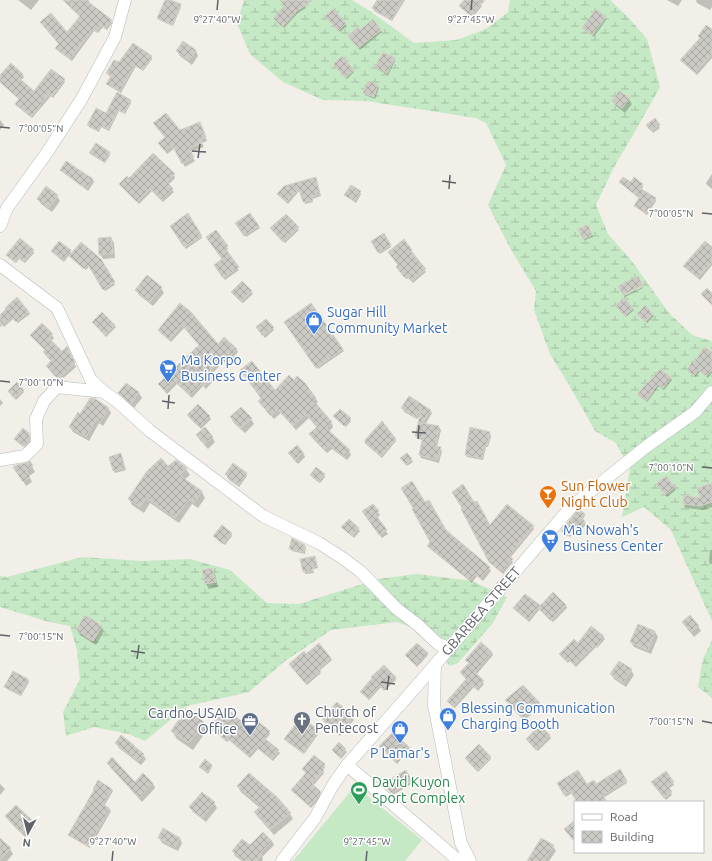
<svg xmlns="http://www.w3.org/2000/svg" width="712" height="861" font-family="Ubuntu,sans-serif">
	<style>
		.wetland { fill: url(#wetland-marsh) }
		.pitch { fill: #c5e8c5 }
		.shadow { fill: #0003 }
		.building { fill: url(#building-cross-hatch); stroke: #d6d1c6 }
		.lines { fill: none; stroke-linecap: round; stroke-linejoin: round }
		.minor-casing { stroke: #b5b8bc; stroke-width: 13 }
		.minor { stroke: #fff; stroke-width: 12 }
		.ticks { fill: none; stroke: #5f6368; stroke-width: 1.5 }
		.labels { text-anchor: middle; stroke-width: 3; stroke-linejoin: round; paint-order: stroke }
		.shop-label { font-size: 14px; fill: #366cbe; stroke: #fff; text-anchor: start }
		.food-label { font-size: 14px; fill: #c56008; stroke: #fff; text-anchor: start }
		.street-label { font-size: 14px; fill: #5f6368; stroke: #fff }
		.worship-label { font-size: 14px; fill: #5b616d; stroke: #fff; text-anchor: start }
		.service-label { font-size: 14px; fill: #4e5e75; stroke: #fff; text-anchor: end }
		.leisure-label { font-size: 14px; fill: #27864d; stroke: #fff; text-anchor: start }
		.ticks-label { font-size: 10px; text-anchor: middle; fill: #5f6368; stroke: #fff; stroke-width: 3; stroke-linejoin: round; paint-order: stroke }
	</style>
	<defs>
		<pattern id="wetland-marsh" width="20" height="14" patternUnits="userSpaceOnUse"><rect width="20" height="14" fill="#c5e8c5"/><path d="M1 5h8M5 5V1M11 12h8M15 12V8" fill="none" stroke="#a3c0a4"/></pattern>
		<pattern id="building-cross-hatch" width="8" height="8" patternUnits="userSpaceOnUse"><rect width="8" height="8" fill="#cccac5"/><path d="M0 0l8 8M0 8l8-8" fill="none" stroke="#a9a8a4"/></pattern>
	</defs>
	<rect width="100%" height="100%" fill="#f1efe8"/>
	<!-- wetland -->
	<path class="wetland" d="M244 0H352L370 11 414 43 456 40 462 38 486 29 508 12 510 0H610L628 17 647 39 660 87 637 128 614 167 596 205 608 234 631 260 669 313 692 335 712 341V621L671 530 644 507 622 517 630 469 616 443 595 431 569 385 550 354 534 310 536 291 510 248 488 205 506 165 486 123 476 118 366 101 323 100 283 82 250 54 237 23Z
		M82 557 142 561 190 559 230 570 267 603 299 604 378 579 417 574 472 581 507 597 493 623 458 663 450 666 435 648 426 633 397 622 331 630 285 661 249 692 187 706 145 741 129 734 94 727 66 736 63 712 80 679 77 650 70 626 49 622 0 607V576L7 577Z
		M712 640V698L698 687 703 659Z"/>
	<!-- pitch -->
	<path class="pitch" d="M355 786 422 840 405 861H293Z"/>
	<!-- shadow -->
	<path class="shadow" d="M18 0H39L31 10Z
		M65 0H88L90 2 89 3 111 20 112 23 107 30 103 27 98 33 94 31 72 61 58 51 57 49 80 17 66 3Z
		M166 0H168L180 5 181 7 173 26 159 20 158 18Z
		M281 0H304V4L306 8 298 13 284 28 275 20 285 6Z
		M378 0H405L392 21 374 11 373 8Z
		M465 0H477L482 6 473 17 461 8 460 6Z
		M667 0H682L678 6Z
		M696 0H712V7L710 10 697 3Z
		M333 10 347 26 340 32 326 16Z
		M605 18 606 20 594 37 585 30 584 28Z
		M380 30 382 32 360 50 350 38Z
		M712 30V58L697 75 681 60 701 39Z
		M183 43 196 51 198 56 192 65 180 56 177 51Z
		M151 56 152 59 143 71 136 66 121 93 109 86 108 84 111 77 108 75 107 73 119 64Z
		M394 59 395 61 388 75 377 69 376 67Z
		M335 66 353 70 354 72 347 79Z
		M22 74 24 77 20 81 34 92 64 80 65 82 53 98 51 96 32 118 17 106 16 104 20 100 0 82V77Z
		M368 83 378 86 379 88 375 99 365 95 364 93Z
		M629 99 632 104 625 113 616 106 613 101Z
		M130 100 131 103 125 114 119 111 109 131 101 127 99 132 89 127 88 125Z
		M0 120 4 125 0 130Z
		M655 120 660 128 653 133 648 125Z
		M201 127 207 141 202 143 204 147 190 152 195 161 185 167 175 148 167 154 159 143 180 131Z
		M91 153H109L110 155 105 163 92 155Z
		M67 162 93 180 94 182 88 191 63 172 62 170Z
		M712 174V189L707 185 706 183Z
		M174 175 175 178 168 185 174 192 163 202 152 191 139 204 122 187 121 185 129 179Z
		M316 180 321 196 312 199 313 202 305 204 300 190 288 204 278 194Z
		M621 182 642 185 643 187 641 190 655 198 656 201 647 215 637 208 635 206 640 198 622 184Z
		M46 188 57 196 60 201 52 212 41 204 38 199Z
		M360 192 361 194 356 203 347 197 345 195Z
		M250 214 260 228 246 237 237 223Z
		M188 215 202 238 186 249 171 226Z
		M286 215 299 230 285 243 273 231Z
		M589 228 593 237 585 240 584 238Z
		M216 231 227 247 228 249 226 251 239 270 225 280 216 267 223 260Z
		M384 235 391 247 380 254 373 241Z
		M111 238 114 243 115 258 103 259 100 254Z
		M712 248V265L700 280 686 268Z
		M33 250 34 253 25 263 19 259 16 263 9 258 7 255Z
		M52 251H70L72 254 100 259 115 285 105 291 89 266 86 270 71 258 69 255 64 262 53 253Z
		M411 251 413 253H412L426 272 413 283 409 278 406 279 397 267Z
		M242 282 253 294 243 303 234 294Z
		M643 287V288L625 297 624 296Z
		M161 288 164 293 153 306 139 295 136 290Z
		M180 305 218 345 236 349 238 352 227 364 224 361 211 375 215 379 206 389 203 386 192 398 177 384 167 394 159 385 200 346 185 327 171 342 161 333 159 330Z
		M618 308H632L634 310 626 317Z
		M29 312 30 314 18 323 14 318 4 327 0 322V316Z
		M652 314 654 316 647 323 639 316Z
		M93 323 114 325 116 327 106 337Z
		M286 324 342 349 344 351 318 369Z
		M42 325 52 335 54 338 51 341 62 353 68 351 76 367 60 381 47 366 52 362 46 351 33 338 31 335Z
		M273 328 274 330 265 338 258 330Z
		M712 353V373L708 378 700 371 696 377 689 372 688 370 694 364Z
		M660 370 670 378 672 380 664 390 659 386 647 402 640 397Z
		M126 384 139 393 142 398 134 408 123 398 120 393Z
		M23 390 24 392 16 400 10 393Z
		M275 391 315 398 318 402 316 404 331 422 333 427 329 432 349 451 351 455 347 460 332 449 327 453 313 439 310 434 317 428 309 418 296 430 281 413 274 419 261 405 259 401Z
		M0 399 3 403 0 406Z
		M108 408 111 413 103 426 99 423 89 441 73 432 70 427 80 415Z
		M403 408 430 410 432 413 425 425 439 427 441 430 437 447 440 448 442 451 439 463 421 458 420 455 423 440 418 439 416 436 421 414 417 419 404 412Z
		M340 410 350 419 351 421 346 427 336 419 334 417Z
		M188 415 209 416 211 419 201 429Z
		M231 418 251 419 254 424 245 433 234 423Z
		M490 433 491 436 488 447H486L483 460 467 457 466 454Z
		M28 434 30 436V444L25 448 17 441 15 439Z
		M197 435 212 437 215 442 208 449 200 440Z
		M395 439 396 441 382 458 368 446 366 443Z
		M303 452 305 457 298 464 292 458 289 453Z
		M407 454 413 462 407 466 403 461Z
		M121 455 126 470 115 473 114 471Z
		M176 461 186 469 190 475 184 480 202 492 205 498 198 508 192 504 179 523 150 503 144 513 132 505 129 499Z
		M30 463 35 472 29 476 32 482 26 486 18 472Z
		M226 474H246L247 476 239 487 229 480Z
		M311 475H324L325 477 320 483Z
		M666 478 676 490 667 497 659 487Z
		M712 488V507L703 510 686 508 684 503 701 499Z
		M425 503 445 531 489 568 491 571 483 581 477 576 472 583 431 549 429 546 431 542Z
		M373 506 380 515 377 518 388 534 382 538 365 515Z
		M462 509H464L489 526 533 527 534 529 510 558 513 562 503 574 492 564Z
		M584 514 585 516 582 520 586 524 580 532 576 529 570 537 564 533 562 531Z
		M349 520 360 531 354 538 343 527Z
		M231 533 232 536 225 545 216 538 214 536Z
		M305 546 306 548 305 554 292 551 290 549Z
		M710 550H712V564H710L709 561Z
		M315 557 318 568 313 569 314 573 305 574 301 560Z
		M212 569 215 574 218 587 209 589 206 584 203 571Z
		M566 605 567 608 553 622 540 609 529 622 516 611 514 608 539 606 540 608Z
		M683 622 698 626 701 631 694 637Z
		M101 626 104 631 96 645 80 635 77 630Z
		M638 626 655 632 658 637 651 654 634 647 631 642Z
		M603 637 605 639 597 648 596 647 576 667 570 661 568 663 562 657 578 644Z
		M481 644 492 653 493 655 476 675 484 684 478 691 474 687 455 708 448 701 467 680 461 672 469 664 467 661Z
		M427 653 428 655 417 667 406 656Z
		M306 655 331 658 332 660 319 671 321 673 307 685 291 666Z
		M631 670 634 675 626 687 614 679 611 674Z
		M395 677 396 680 384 691 381 687 369 700 361 692 373 678Z
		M28 679 29 682 21 696 7 689 6 687Z
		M508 703 539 704 540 706 526 719H523Z
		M353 718 354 720 340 736 324 722 323 720Z
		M203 722 207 730 193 750 177 739 172 731Z
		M244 725 269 732 270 734 265 740 278 751 280 753 273 761 258 749 250 758 229 740 227 742 213 730 212 727Z
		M318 731 319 733 304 754 287 742 286 739Z
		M549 735 551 738 538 751 527 740Z
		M116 743 136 749 143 755 146 759 141 765 119 748Z
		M339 744 347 752 341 759 333 750Z
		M380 746 409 748 410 750 397 764Z
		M490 757 491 759 478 772 466 759Z
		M108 763 135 783H153L155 788 142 802 111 768Z
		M211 765 212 767 208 774 202 769 200 767Z
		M324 765 325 767 323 770 324 773 313 786 321 795 319 799 311 808 293 792 292 790Z
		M406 771 413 783 393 795 386 783Z
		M619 771 627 783 603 798 606 802H578L572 793 566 797 558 784 596 785Z
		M673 783 674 785 668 789 672 795 666 800 654 784Z
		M0 784 5 789 0 795Z
		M238 787 290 814 293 819 274 835 258 817 255 812 260 808 241 792Z
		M111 789 113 791 104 806 109 809 111 811 90 848 71 837 70 835Z
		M202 793 214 803 217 808 206 822 193 812 190 807Z
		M16 806 32 822 35 827 25 837 9 821 6 817Z
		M159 838H180L182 843 178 851 162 843Z
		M0 840 10 849 13 854 7 861H0Z
		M272 841 274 845 262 857 263 859 262 861H242L235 856 233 851Z
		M553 846 556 851 549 861H528Z"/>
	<!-- building -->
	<path class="building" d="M63 0H86L112 20 105 28 101 25 96 32 93 29 70 59 55 48 59 44 40 22 51 13 67 32 80 16Z
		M165 0H171L181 4 172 25 157 18Z
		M280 0H313L297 11 282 27 273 18 284 6Z
		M377 0H403L391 20 372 8Z
		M464 0H485L471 16 459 6Z
		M333 9 346 23 338 31 325 16Z
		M596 9 606 17 592 35 582 28Z
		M373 19 381 30 358 48 348 36 358 27 360 30Z
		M706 25 712 29V54L695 73 680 60 700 38 698 36Z
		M183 41 196 50 189 60 176 51Z
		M133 43 152 56 142 70 134 65 120 91 106 84 111 76 106 73 114 60 119 62Z
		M383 52 395 58 387 73 375 67Z
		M342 56 354 70 345 78 333 64Z
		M11 63 23 74 19 78 34 91 51 69 65 79 52 96 49 94 31 117 15 104 19 99 0 82V75Z
		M368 81 378 85 374 97 363 93Z
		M619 91 630 98 622 108 612 101Z
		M117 92 131 100 124 113 118 110 108 129 100 126 98 130 87 125 96 108 106 113Z
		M166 113 180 130 200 122 206 137 201 139 202 143 189 148 194 157 182 164 172 145 165 151 158 143 165 137 153 123Z
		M655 118 660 125 651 131 646 125Z
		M96 143 110 152 104 162 89 153Z
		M153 153 175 174 167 182 173 189 161 200 150 189 137 202 119 184 127 176 129 178Z
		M66 161 93 179 86 189 60 170Z
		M316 177 320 194 312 197 313 200 303 202 299 189 286 202 277 194 284 186Z
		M623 177 631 182 634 177 643 184 640 188 656 198 646 213 634 206 639 198 619 182Z
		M351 185 361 191 354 201 344 195Z
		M46 186 58 195 49 208 37 199Z
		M188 213 202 236 184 247 170 226Z
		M250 213 259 226 244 236 235 223Z
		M286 214 299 227 283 242 270 228Z
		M588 225 592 235 583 239 578 229Z
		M216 230 228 246 225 248 239 267 223 278 214 265 222 259 206 237Z
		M384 233 391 245 378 253 371 241Z
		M111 237 113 253 99 255 98 238Z
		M20 238 34 250 23 262 18 257 15 262 6 255Z
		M404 239 412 250 411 251 426 269 411 281 407 276 405 278 396 267 398 265 388 252Z
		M59 241 71 250 62 260 51 251Z
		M705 241 712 247V262L698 278 683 266Z
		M81 242 101 259 115 282 103 290 88 265 84 269 69 256Z
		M147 275 162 287 150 302 135 290Z
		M638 276 643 285 623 295 618 286Z
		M242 281 252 291 241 302 231 292Z
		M707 288 712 293V305L701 294Z
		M17 297 29 312 16 322 12 317 0 327V315L6 309 5 308Z
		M624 298 633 308 625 316 615 306Z
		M180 303 191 312 218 344 224 337 237 349 225 362 221 359 209 372 214 375 204 386 201 384 190 395 175 381 165 391 158 384 199 345 182 325 169 340 158 330Z
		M311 303 343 349 316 368 284 322Z
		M645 305 653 314 645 322 637 314Z
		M102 312 115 325 105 335 92 322Z
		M266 319 274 327 263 336 256 327Z
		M42 323 53 334 49 338 62 351 67 346 75 363 58 379 46 366 51 361 43 352 45 350 30 335Z
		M704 347 712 352V370L706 376 698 370 694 376 687 370 692 362 694 363Z
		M252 361 275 390 289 375 294 380 297 376 305 383 316 398 313 400 332 422 326 428 350 450 345 457 329 445 324 450 309 434 317 427 306 414 293 426 278 410 271 416 258 401 261 398 240 370Z
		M660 369 671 377 663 388 658 384 646 401 637 395 647 382 648 383Z
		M17 382 24 390 14 398 8 391Z
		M126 383 139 392 131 404 118 393Z
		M409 396 431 410 422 423 439 426 436 446 441 447 438 460 419 455 422 441 425 438 415 436 421 410 415 417 401 408Z
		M90 398H94L109 408 100 422 96 419 86 437 69 427 78 412 80 414Z
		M198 404 210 416 199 427 187 415Z
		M241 407 252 418 241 428 230 417Z
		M340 409 351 418 344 426 333 416Z
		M382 421 396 439 381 456 365 443V440Z
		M205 427 213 437 204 444 196 435Z
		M470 427 490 432 487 446 485 445 482 458 465 455Z
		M23 428 29 433V441L24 447 14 439Z
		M297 445 303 452 295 460 288 453Z
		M121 453 125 468 113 471 109 457Z
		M407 453 412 459 406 465 400 458Z
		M161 458 168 466 176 460 187 468 179 475 202 491 194 503 189 499 175 518 146 498 140 507 128 499 147 471Z
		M30 461 33 466 26 470 30 477 23 482 13 467 17 465 26 463Z
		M233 463 247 473 238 485 227 477 228 476 225 474Z
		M316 467 325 474 318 482 310 475Z
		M666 476 675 487 665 495 656 484Z
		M412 481 425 502 429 500 446 530 490 567 480 578 475 574 469 580 427 546 430 542 412 509 413 508 401 488Z
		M712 483V502L700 506 683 504 684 495 700 498 697 488Z
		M463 484 474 502 477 501 490 525 507 504 534 526 509 556 513 559 501 572 489 562 461 509 462 508 452 492Z
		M373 504 379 511 375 514 387 530 379 535 362 511Z
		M580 510 585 514 581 518 585 521 578 530 575 527 568 536 561 531 576 512Z
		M349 519 359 528 352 536 341 527Z
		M222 525 232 533 223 544 213 536Z
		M292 538 305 545 304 552 289 549Z
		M315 556 317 566 312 567 313 571 303 572 300 559Z
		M212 568 216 582 205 584 202 570Z
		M553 592 566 605 551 621 538 608Z
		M525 594 540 605 528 620 513 608Z
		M85 615 102 626 93 641 76 630Z
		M690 615 699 626 690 632 682 622Z
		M638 624 655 631 648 650 630 642Z
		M591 626 604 636 596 647 594 646 574 665 569 659 566 661 559 654 574 639 578 643Z
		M481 642 492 652 475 672 484 681 476 689 472 685 453 707 447 701 466 679 460 672 469 663 465 660Z
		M319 643 331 658 319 668 321 671 305 683 289 664 304 651 306 654Z
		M417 643 428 653 415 665 405 655Z
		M619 661 632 669 623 683 610 674Z
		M384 665 396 677 383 689 379 686 368 698 360 692 372 678 371 677Z
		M13 671 28 679 20 695 4 687Z
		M523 685 540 703 524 717H521L505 700Z
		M337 702 354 717 339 734 322 719Z
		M227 708 244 724 251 716 270 731 264 738 279 750 272 759 256 747 248 756 227 738 225 740 210 727Z
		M186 709 204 722 189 743 171 731Z
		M301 717 319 730 303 753 284 739Z
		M540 725 550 735 536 750 526 739Z
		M393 732 410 748 395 762 379 746Z
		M121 735 134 745V746L144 754 138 761 115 743Z
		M339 742 346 749 339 757 332 750Z
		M479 744 491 757 477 771 465 758Z
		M314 755 325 764 322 768 324 770 312 784 321 792 318 796 310 806 291 790 306 773 302 769Z
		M112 757 135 782 143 773 153 783 139 798 107 763Z
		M205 759 212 765 207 772 199 767Z
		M620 769 627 781 603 795 607 802H577L570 791 564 795 557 783 578 770 587 784 594 780 596 784Z
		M406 770 412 781 391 793 384 783Z
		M666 771 674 782 668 786 672 792 664 798 651 782Z
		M249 773 277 797 291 813 270 830 254 812 261 806 237 786Z
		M98 780 112 789 103 804 110 809 88 846 68 835 94 790 93 789Z
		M202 792 215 802 202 818 189 807Z
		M16 805 33 821 21 833 5 816Z
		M575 820V842L564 829Z
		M163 828 180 838 175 847 158 838Z
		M263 832 272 841 260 853 262 855 256 861H244L232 851 242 839 250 845Z
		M0 838 11 848 0 860Z
		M541 838 554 845 544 861H527Z"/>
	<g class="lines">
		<defs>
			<path id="minor" d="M0 226 7 208 46 154 81 100 115 37 125 0
				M0 265 57 308 91 380 104 392 118 402 150 431 263 516 319 543 341 557 360 571 397 609 418 625 438 644 449 648
				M0 460 25 456 37 444 36 419 44 401 57 387 104 392
				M435 664 434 705 461 843 470 861
				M347 765 459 861
				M282 861 315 818 333 785 347 765 421 681 571 507 647 446 695 412 712 392"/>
		</defs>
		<!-- minor casing -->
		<use href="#minor" class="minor-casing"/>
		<!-- minor -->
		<use href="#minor" class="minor"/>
	</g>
	<!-- ticks -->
	<path class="ticks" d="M217 10 218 0M471 10 472 0M0 127 10 128M192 151 206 152M198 158 200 144M442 181 456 183M449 189 450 175M702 213 712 214M0 381 10 382M162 401 175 403M168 409 169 395M412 432 426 433M418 439 419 425M702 467 712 468M0 635 10 636M131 651 145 653M137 659 139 645M381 682 395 684M387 690 389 676M702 721 712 723M112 861 113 851M366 861 367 851"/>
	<!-- icons -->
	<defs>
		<symbol id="shop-pin" viewBox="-11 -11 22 30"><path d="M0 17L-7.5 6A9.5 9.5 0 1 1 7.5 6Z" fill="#3f7fe0" stroke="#fff"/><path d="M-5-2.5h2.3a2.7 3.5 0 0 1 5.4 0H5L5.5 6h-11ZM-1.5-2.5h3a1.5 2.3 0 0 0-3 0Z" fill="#fff"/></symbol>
		<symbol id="supermarket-pin" viewBox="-11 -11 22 30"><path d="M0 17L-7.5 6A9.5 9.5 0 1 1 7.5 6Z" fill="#3f7fe0" stroke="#fff"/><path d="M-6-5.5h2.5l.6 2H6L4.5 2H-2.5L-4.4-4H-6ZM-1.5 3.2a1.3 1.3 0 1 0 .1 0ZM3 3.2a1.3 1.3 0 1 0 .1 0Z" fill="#fff"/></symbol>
		<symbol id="bar-pin" viewBox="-11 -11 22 30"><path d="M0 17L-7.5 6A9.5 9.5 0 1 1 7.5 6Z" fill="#e8710a" stroke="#fff"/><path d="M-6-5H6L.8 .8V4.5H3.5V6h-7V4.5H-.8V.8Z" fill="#fff"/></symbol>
		<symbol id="church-pin" viewBox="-11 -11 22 30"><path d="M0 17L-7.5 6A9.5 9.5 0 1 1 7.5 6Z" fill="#6b7280" stroke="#fff"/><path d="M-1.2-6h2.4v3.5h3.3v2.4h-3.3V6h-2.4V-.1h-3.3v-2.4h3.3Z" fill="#fff"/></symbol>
		<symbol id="office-pin" viewBox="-11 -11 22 30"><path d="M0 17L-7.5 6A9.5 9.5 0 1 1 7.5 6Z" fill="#5c6f8a" stroke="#fff"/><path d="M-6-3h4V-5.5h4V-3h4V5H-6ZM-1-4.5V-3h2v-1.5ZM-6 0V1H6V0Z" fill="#fff"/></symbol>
		<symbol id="stadium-pin" viewBox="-11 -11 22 30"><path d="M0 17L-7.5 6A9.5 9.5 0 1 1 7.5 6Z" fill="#2e9e5b" stroke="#fff"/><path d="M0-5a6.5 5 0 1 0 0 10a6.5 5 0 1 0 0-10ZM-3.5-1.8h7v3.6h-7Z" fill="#fff"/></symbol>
	</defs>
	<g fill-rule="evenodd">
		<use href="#shop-pin" x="304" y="310" width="20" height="27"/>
		<use href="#supermarket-pin" x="158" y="358" width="20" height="27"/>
		<use href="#bar-pin" x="538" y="484" width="20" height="27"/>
		<use href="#supermarket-pin" x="540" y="528" width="20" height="27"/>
		<use href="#shop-pin" x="438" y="706" width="20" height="27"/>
		<use href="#church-pin" x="292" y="710" width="20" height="27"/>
		<use href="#office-pin" x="240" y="711" width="20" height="27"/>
		<use href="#shop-pin" x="390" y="719" width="20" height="27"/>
		<use href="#stadium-pin" x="349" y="780" width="20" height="27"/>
	</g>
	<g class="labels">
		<!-- shop labels -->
		<g class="shop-label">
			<text x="327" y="317">Sugar Hill<tspan x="327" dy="16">Community Market</tspan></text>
			<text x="181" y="365">Ma Korpo<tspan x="181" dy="16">Business Center</tspan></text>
			<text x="563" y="535">Ma Nowah's<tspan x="563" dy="16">Business Center</tspan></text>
			<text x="461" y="713">Blessing Communication<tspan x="461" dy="16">Charging Booth</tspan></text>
			<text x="400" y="758" text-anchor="middle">P Lamar's</text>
		</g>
		<!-- food labels -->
		<g class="food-label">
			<text x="561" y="491">Sun Flower<tspan x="561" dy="16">Night Club</tspan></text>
		</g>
		<!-- street labels -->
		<g class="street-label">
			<text transform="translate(481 611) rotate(-49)" y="5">GBARBEA STREET</text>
		</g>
		<!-- worship labels -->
		<g class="worship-label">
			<text x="315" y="717">Church of<tspan x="315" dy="16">Pentecost</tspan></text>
		</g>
		<!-- service labels -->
		<g class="service-label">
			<text x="237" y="718">Cardno-USAID<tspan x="237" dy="16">Office</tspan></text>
		</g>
		<!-- leisure labels -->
		<g class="leisure-label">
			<text x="372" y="787">David Kuyon<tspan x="372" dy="16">Sport Complex</tspan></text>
		</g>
	</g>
	<g class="ticks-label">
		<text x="217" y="23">9°27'40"W</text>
		<text x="471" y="23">9°27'45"W</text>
		<text x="41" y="132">7°00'05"N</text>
		<text x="671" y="217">7°00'05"N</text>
		<text x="41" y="386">7°00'10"N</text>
		<text x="671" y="471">7°00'10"N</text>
		<text x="41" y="640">7°00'15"N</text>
		<text x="671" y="725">7°00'15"N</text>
		<text x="113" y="845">9°27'40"W</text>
		<text x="367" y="845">9°27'45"W</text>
	</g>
	<!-- legend -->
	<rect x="574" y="801" width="130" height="52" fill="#ffffff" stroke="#bfc1c3"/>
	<rect x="582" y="814" width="20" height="6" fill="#ffffff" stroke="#bfc1c3"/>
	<text x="610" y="821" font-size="12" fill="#5f6368">Road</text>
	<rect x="582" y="831" width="20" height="12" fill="url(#building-cross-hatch)" stroke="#bfc1c3"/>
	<text x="610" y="841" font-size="12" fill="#5f6368">Building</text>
	<!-- north arrow -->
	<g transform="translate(28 833) rotate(187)" stroke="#ffffff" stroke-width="3" paint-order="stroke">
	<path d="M0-3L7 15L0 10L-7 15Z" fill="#5f6368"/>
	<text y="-6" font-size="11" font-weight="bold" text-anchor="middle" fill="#5f6368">N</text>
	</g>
</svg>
